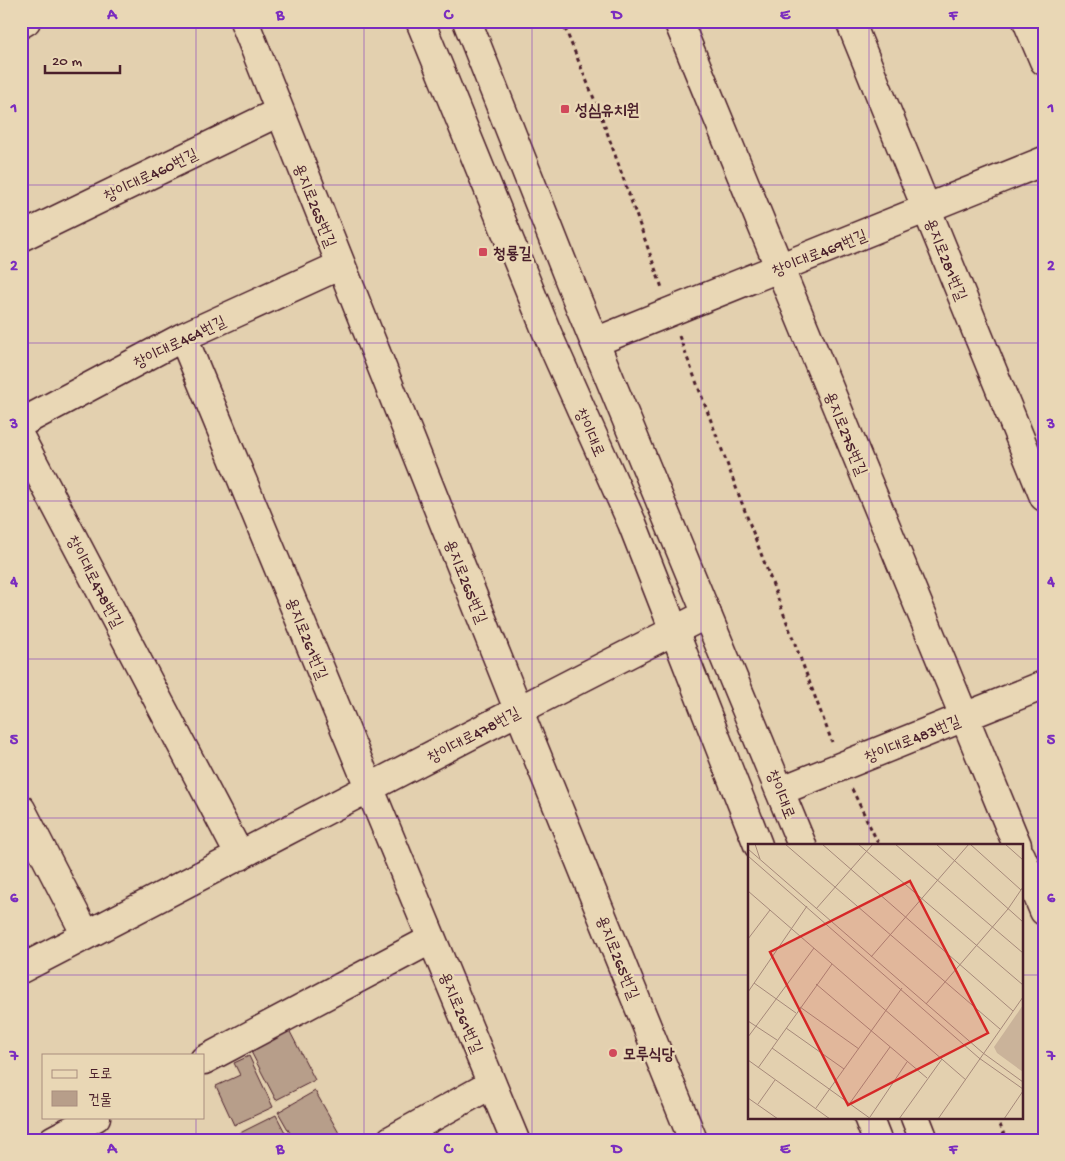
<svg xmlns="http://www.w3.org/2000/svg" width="1065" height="1161" font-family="'Gochi Hand','Poor Story',sans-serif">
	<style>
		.building { fill: #b79e8a; stroke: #4a1f2b }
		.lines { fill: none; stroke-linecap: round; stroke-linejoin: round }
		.street-casing { stroke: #4a1f2b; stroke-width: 31 }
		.secondary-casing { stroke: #4a1f2b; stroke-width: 31 }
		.primary-casing { stroke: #4a1f2b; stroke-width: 31 }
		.path { stroke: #4a1f2b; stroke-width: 3; stroke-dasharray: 4 4; stroke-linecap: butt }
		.street { stroke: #e9d7b5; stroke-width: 28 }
		.secondary { stroke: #e9d7b5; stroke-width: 28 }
		.primary { stroke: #e9d7b5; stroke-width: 28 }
		.grid { fill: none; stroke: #7b2cbf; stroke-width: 1; stroke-opacity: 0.55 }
		.poi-dot { fill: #d1495b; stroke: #e9d7b5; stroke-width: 2 }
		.labels { text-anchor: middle; stroke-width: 5; stroke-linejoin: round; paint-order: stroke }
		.poi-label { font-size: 16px; font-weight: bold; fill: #4a1f2b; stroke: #e9d7b5; text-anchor: start }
		.street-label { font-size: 16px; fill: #4a1f2b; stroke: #e9d7b5 }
		.inset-road { fill: none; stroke: #a6897a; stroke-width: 1 }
		.view { fill: #d62828; fill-opacity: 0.15; stroke: #d62828; stroke-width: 2.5 }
		.inset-edge { fill: none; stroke: #4a1f2b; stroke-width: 2.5 }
		.neatline { fill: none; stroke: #7b2cbf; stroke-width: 2 }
		.grid-label { font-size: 16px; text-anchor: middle; font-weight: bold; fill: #7b2cbf }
	</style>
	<rect width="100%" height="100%" fill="#e3d0af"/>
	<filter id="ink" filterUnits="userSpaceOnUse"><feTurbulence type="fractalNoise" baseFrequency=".02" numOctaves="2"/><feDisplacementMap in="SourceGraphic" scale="10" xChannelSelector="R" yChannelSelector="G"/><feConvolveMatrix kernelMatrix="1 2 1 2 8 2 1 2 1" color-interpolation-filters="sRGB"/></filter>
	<g filter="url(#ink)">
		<!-- building -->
		<path class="building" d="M287 1026 315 1080 276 1100 248 1046Z
			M249 1056 273 1107 234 1125 216 1086 240 1075 234 1063Z
			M315 1091 343 1140H294L278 1112Z
			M276 1115 289 1140H243L240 1133Z"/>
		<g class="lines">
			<defs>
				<path id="street" d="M244 21 518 709 693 1140
					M678 21 1017 845
					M850 21 1044 497
					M1027 21 1044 61
					M21 237 279 112
					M183 337 515 1140
					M595 342 1044 161
					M21 423 183 337 341 265
					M21 439 240 856
					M780 791 1044 685
					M21 809 86 935
					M1021 856 1044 911
					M21 969C250 851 477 730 707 614
					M204 1060 432 939
					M53 1140 96 1117
					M391 1140 492 1084"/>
				<path id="secondary" d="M21 24 26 21"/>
				<path id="primary" d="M420 21 548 335 632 523 758 845
					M467 21 576 297 802 845
					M868 1117 877 1140
					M915 1117 924 1140"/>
			</defs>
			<!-- street casing -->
			<use href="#street" class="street-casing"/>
			<!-- secondary casing -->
			<use href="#secondary" class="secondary-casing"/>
			<!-- primary casing -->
			<use href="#primary" class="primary-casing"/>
			<!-- path -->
			<path class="path" d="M562 21 602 118 662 288
				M679 336 832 742
				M852 789 879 845
				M997 1117 1006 1140"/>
			<!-- street -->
			<use href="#street" class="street"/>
			<!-- secondary -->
			<use href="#secondary" class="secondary"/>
			<!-- primary -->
			<use href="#primary" class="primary"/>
		</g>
	</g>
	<!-- grid -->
	<path class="grid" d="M196 21V1055M364 21V1140M532 21V1140M701 21V1140M869 21V845M21 185H1044M21 343H1044M21 501H1044M21 659H1044M21 818H1044M21 975H749M1021 975H1044M196 1117V1140M869 1117V1140"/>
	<!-- markers -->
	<g class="poi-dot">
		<rect x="560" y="104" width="10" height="10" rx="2.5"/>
		<rect x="478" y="247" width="10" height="10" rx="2.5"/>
		<circle cx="613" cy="1053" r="5"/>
	</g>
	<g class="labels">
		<!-- poi labels -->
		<g class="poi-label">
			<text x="575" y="115">성심유치원</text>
			<text x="493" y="258">청룡길</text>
			<text x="623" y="1059">모루식당</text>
		</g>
		<!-- street labels -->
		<g class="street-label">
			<text transform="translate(150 174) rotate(-26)" y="6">창이대로460번길</text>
			<text transform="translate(316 205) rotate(68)" y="6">용지로265번길</text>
			<text transform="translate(819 252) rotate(-22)" y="6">창이대로469번길</text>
			<text transform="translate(947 259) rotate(68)" y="6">용지로281번길</text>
			<text transform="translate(179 341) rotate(-26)" y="6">창이대로464번길</text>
			<text transform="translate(591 432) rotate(66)" y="6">창이대로</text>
			<text transform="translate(847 433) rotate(68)" y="6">용지로275번길</text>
			<text transform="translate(96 581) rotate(62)" y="6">창이대로478번길</text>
			<text transform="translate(467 581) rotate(68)" y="6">용지로265번길</text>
			<text transform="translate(308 638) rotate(68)" y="6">용지로261번길</text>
			<text transform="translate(473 734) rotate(-28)" y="6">창이대로478번길</text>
			<text transform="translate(912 738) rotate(-22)" y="6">창이대로483번길</text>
			<text transform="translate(782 794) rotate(68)" y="6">창이대로</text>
			<text transform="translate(619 957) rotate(68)" y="6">용지로265번길</text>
			<text transform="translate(462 1012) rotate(67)" y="6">용지로261번길</text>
		</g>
	</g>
	<!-- overview -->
	<g transform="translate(748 844)">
		<rect width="275" height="275" fill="#e3d0af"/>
		<path d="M275 161V228L249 209 246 203Z" fill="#cab39a"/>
		<path class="inset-road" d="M7 0 12 15M37 0 252 185M74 0 265 167M110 0 275 141M147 0 275 109M188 0 275 78M222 0 273 46M257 0 275 16M0 5 235 209 275 238M0 12 231 214 275 245M0 47 218 236M68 65 125 0M0 95 22 66M123 113 221 0M6 139 48 169M68 140 179 234M0 148 59 62M178 160 260 65 275 43M52 163 111 205M0 177 29 196M38 184 96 225M0 193 66 104M24 204 123 275M0 216 82 275M10 224 84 120M0 254 30 275M102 259 142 203M10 260 27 236M68 264 154 144M122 273 159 218M151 275 194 215M190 275 275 153M256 275 275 247"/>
		<path class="view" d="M162 37 240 189 100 261 22 108Z"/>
		<rect width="275" height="275" class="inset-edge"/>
	</g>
	<!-- margin -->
	<rect width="1065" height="1161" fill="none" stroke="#e9d7b5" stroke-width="55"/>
	<!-- legend -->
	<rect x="42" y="1054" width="162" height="65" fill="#e9d7b5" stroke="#a98d7e"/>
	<rect x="52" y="1070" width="25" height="8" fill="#e9d7b5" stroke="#a98d7e"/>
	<text x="88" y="1078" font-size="15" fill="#4a1f2b">도로</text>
	<rect x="52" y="1091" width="25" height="15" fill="#b79e8a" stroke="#a98d7e"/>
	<text x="88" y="1104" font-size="15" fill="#4a1f2b">건물</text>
	<!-- scale -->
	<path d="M45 65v8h75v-8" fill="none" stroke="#4a1f2b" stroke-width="2.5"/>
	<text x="52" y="65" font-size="15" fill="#4a1f2b" stroke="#e9d7b5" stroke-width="4" paint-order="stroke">20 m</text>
	<rect x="28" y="28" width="1010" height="1106" class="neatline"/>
	<g class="grid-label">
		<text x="112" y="19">A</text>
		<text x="280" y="19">B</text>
		<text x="448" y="19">C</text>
		<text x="617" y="19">D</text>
		<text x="785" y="19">E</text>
		<text x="953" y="19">F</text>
		<text x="14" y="112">1</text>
		<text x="1051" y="112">1</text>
		<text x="14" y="270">2</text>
		<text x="1051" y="270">2</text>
		<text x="14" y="428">3</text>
		<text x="1051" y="428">3</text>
		<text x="14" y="586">4</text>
		<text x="1051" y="586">4</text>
		<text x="14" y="744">5</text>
		<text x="1051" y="744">5</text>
		<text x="14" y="902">6</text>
		<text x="1051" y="902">6</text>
		<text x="14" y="1060">7</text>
		<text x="1051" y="1060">7</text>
		<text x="112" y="1153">A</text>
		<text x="280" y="1153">B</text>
		<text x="448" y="1153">C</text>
		<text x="617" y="1153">D</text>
		<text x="785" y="1153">E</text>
		<text x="953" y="1153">F</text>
	</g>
</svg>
